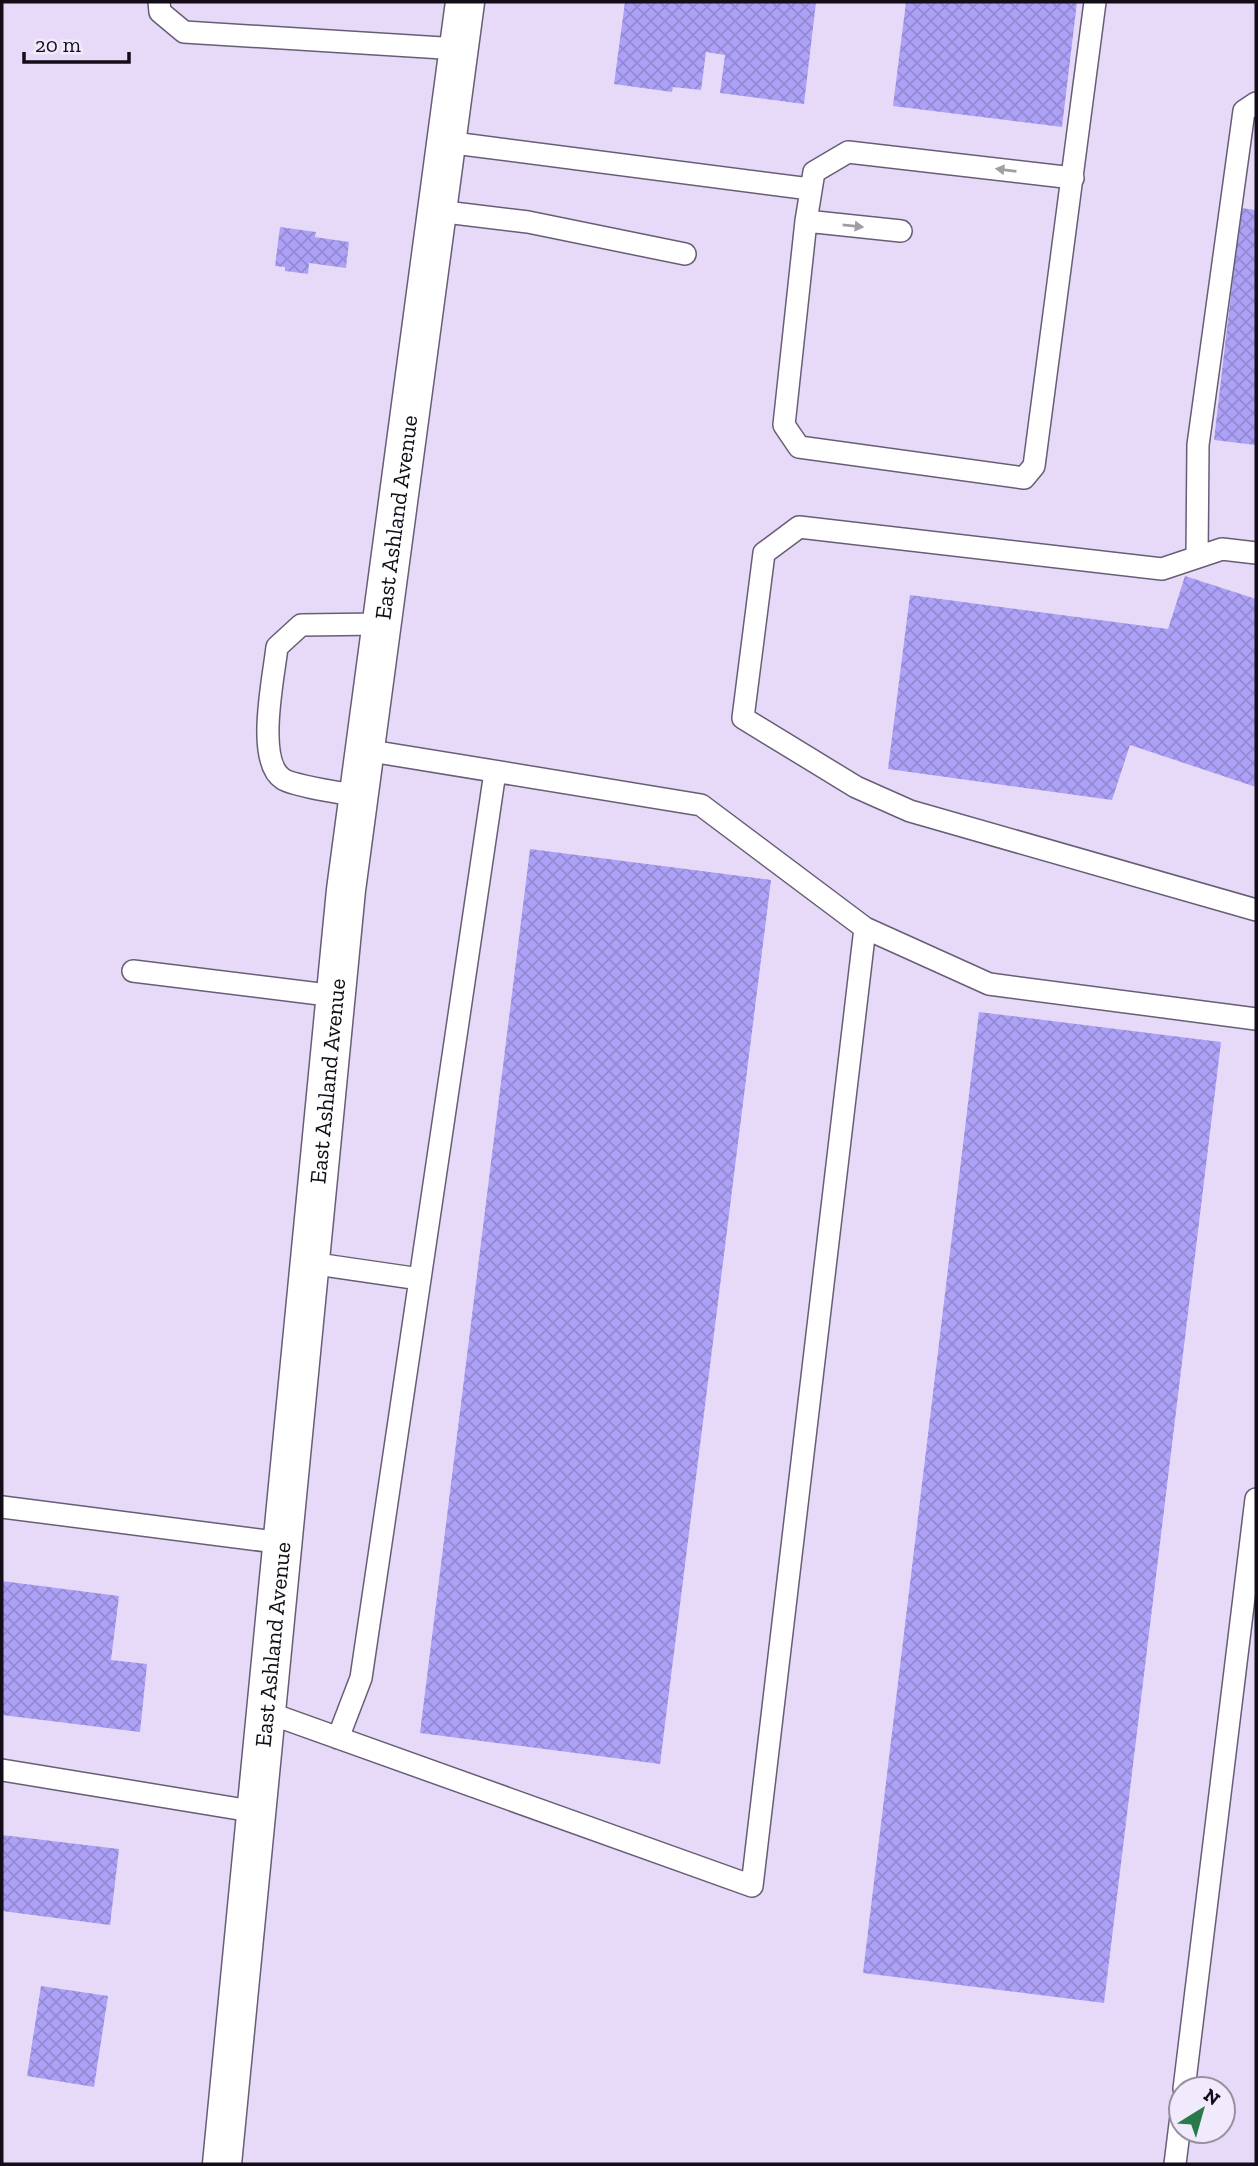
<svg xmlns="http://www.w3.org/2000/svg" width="1258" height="2166" font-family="'Zilla Slab',serif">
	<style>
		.building { fill: url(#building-cross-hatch) }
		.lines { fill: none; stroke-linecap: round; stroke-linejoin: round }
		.lane-casing { stroke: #685d77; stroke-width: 24 }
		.street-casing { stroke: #685d77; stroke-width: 41 }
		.lane { stroke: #fff; stroke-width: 21 }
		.street { stroke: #fff; stroke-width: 38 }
		.oneway { fill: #a09ea2 }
		.labels { text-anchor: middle; stroke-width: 5; stroke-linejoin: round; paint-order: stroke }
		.street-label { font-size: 23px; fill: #120d17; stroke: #f1e9fc }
	</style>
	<defs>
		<pattern id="building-cross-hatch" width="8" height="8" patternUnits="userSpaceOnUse" patternTransform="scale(1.75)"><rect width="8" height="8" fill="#aca1f6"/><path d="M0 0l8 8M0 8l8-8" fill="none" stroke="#9389d2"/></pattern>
	</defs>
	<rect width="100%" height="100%" fill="#e6daf8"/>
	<!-- building -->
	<path class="building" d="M625 2H816L804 104 720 93 725 55 706 52 701 90 673 87 672 92 614 84Z
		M906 2H1077L1062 127 893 106Z
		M1241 208 1256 210V445L1214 440Z
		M280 227 316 232 315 237 349 242 346 268 309 263 308 274 285 271V267L275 266Z
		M1185 576 1256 599V787L1130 745 1112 800 888 769 910 595 1168 629Z
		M530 849 771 880 660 1764 420 1733Z
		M979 1012 1221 1042 1104 2003 863 1973Z
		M2 1581 119 1596 111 1660 147 1664 140 1732 2 1715Z
		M2 1835 119 1849 110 1925 2 1911Z
		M41 1986 108 1996 94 2087 27 2076Z"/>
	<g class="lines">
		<defs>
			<path id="lane" d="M159 2 160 12 184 32 459 49
				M446 142 810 189
				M1073 178 848 152 814 172 806 221 784 425 799 447 1024 478 1034 466 1095 2
				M437 211 528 222 685 254
				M806 221 901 231
				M1256 553 1222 549 1162 569 799 527 764 553 743 718 856 787 910 811 1256 910
				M1197 557 1198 445 1244 111 1256 103
				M359 796C343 793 294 786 283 779 255 761 274 676 277 647L301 625 382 624
				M865 928 989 984 1256 1019
				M133 971 336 996
				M310 1263 420 1279
				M2 1507 283 1543
				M266 1712 752 1886 865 928 701 805 365 750
				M338 1738 361 1678 495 772
				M2 1770 257 1812
				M1184 2089 1256 1499
				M1175 2164 1181 2116"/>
			<g id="street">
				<path id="s1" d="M222 2164 346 890 465 2"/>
			</g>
		</defs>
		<!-- lane casing -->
		<use href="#lane" class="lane-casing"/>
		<!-- street casing -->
		<use href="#street" class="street-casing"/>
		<!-- lane -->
		<use href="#lane" class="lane"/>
		<!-- street -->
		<use href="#street" class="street"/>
	</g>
	<!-- one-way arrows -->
	<defs><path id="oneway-solid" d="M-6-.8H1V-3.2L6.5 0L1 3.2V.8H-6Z" transform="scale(1.75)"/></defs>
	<g class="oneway">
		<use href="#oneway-solid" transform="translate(1006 170) rotate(-173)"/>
		<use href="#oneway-solid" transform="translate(853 226) rotate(6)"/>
	</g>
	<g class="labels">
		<!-- street labels -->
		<g class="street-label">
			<text dy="8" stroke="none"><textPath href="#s1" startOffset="1656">East Ashland Avenue</textPath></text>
			<text dy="8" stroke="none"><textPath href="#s1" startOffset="1088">East Ashland Avenue</textPath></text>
			<text dy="8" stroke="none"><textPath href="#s1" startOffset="522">East Ashland Avenue</textPath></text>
		</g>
	</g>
	<!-- border -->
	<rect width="1258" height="2166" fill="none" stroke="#120d17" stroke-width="7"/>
	<!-- north arrow -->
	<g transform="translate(1202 2110) rotate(37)"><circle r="33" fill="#f1e9fc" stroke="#9891a0" stroke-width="2"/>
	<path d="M0-5L12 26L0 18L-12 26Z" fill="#2a794a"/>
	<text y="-10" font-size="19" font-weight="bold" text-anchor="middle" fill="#120d17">N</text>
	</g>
	<!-- scale -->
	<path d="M24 52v10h105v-10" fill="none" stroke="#120d17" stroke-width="3.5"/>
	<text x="35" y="52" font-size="21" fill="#120d17" stroke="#f1e9fc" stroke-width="5" paint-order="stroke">20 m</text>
</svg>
